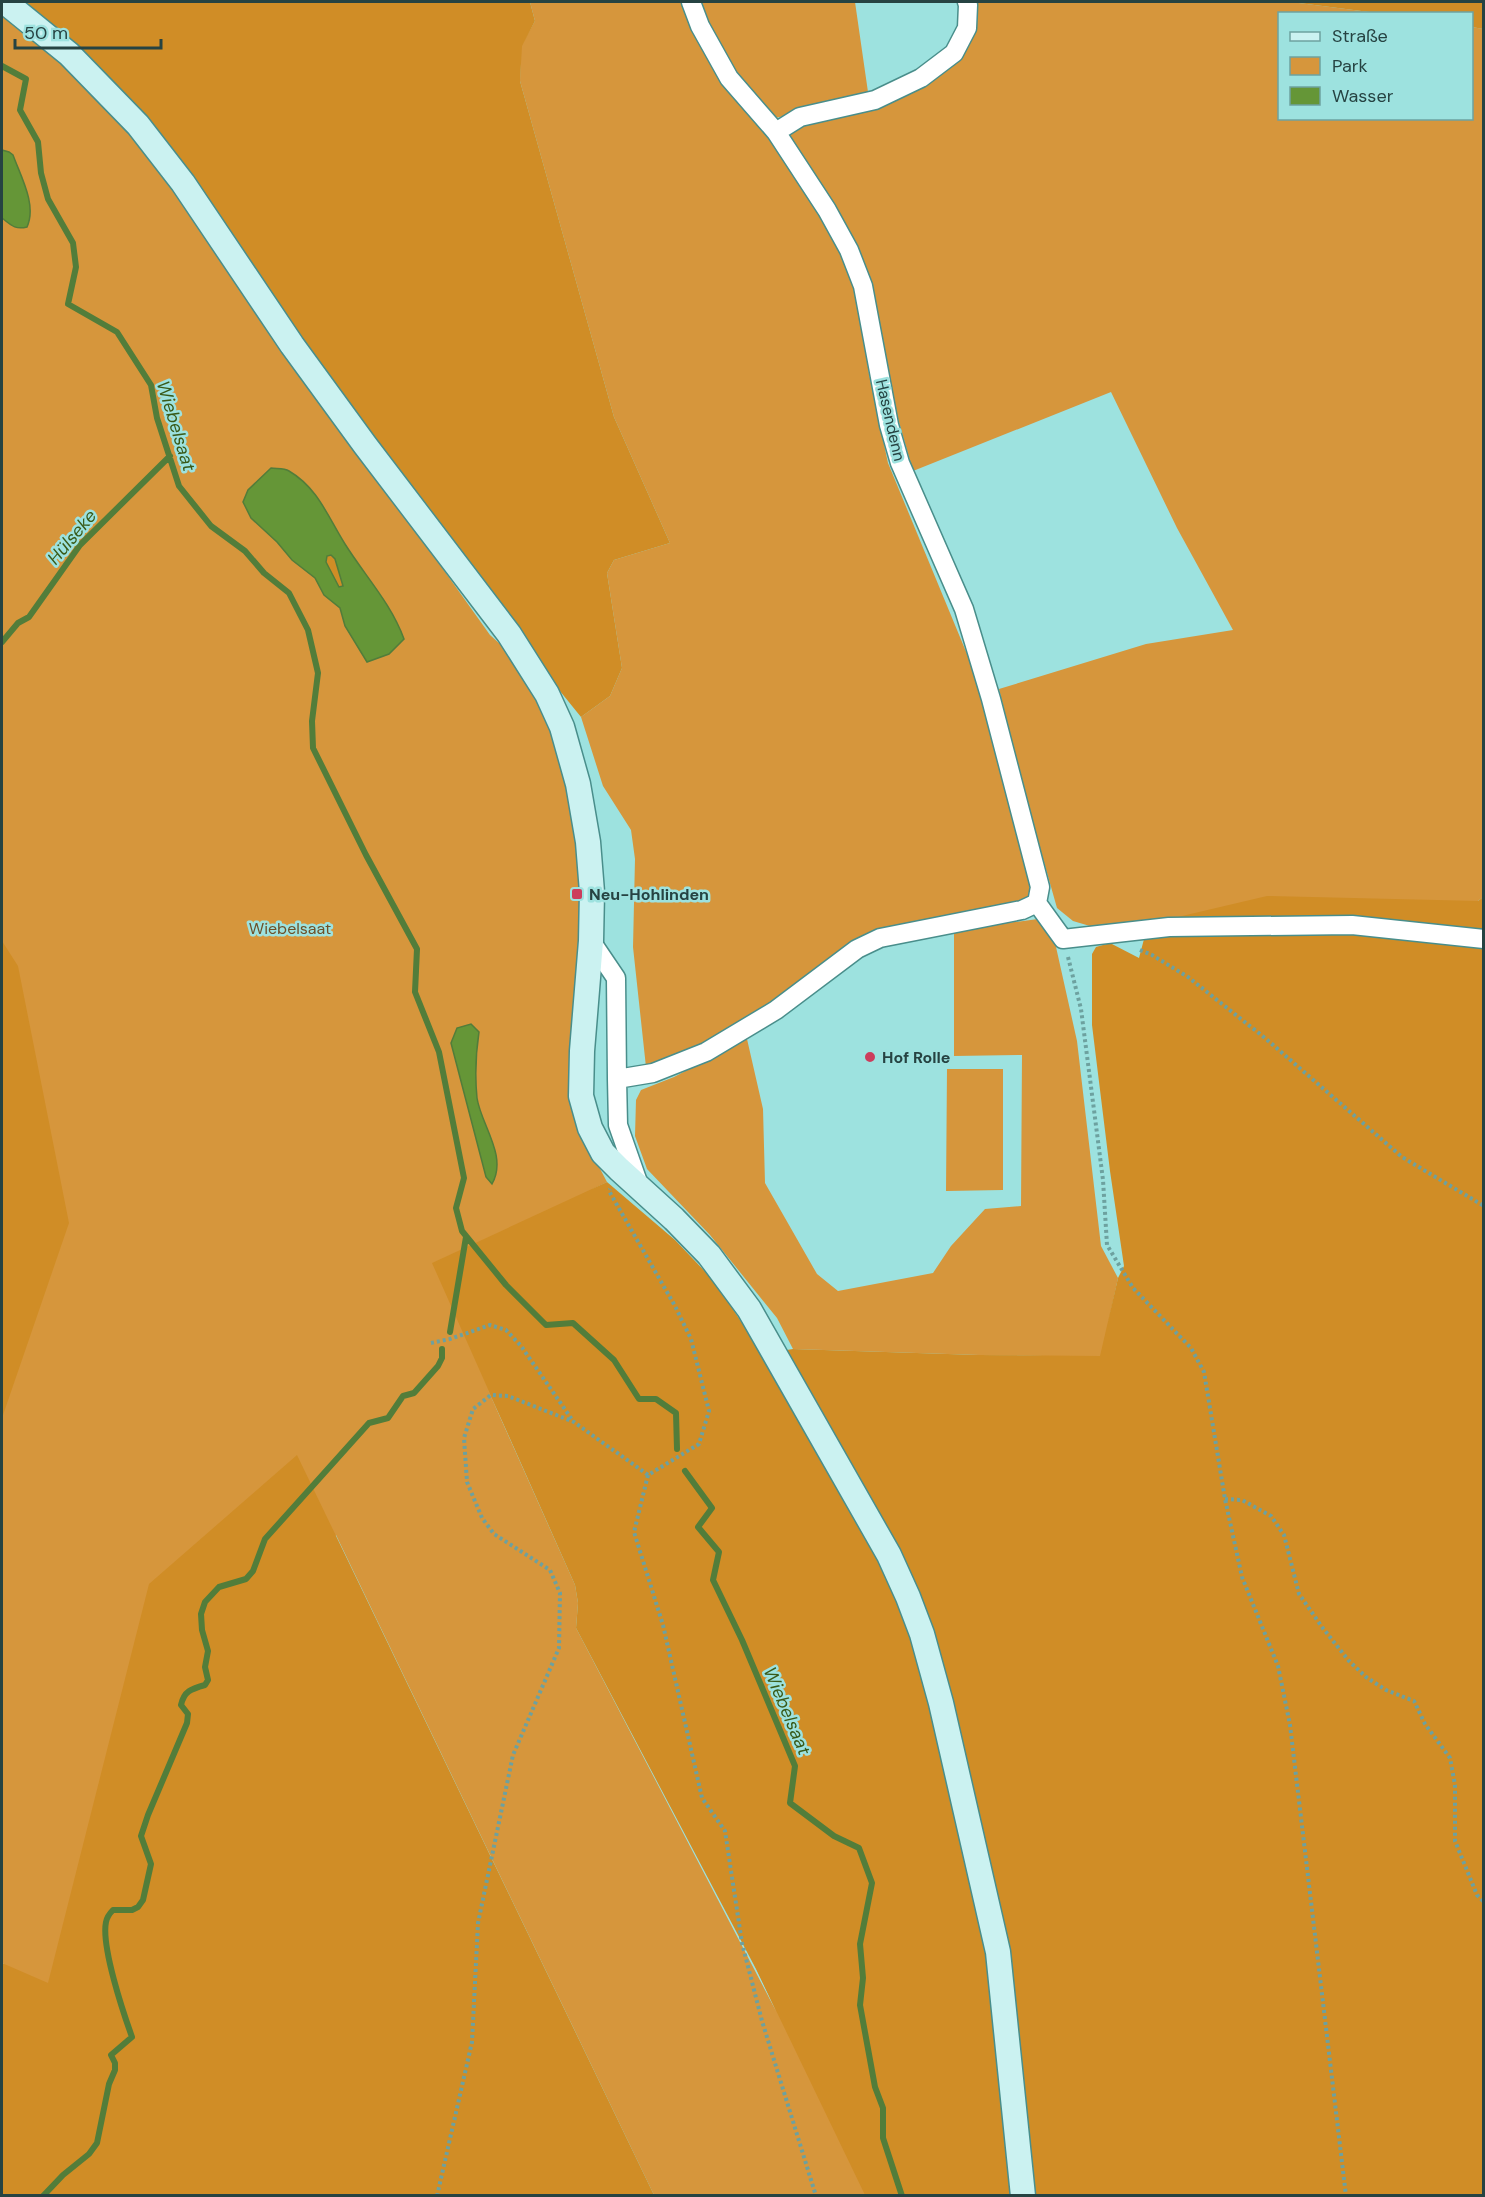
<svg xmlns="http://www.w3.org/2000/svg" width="1485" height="2197" font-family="'DM Sans',sans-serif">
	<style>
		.green { fill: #d6963c; fill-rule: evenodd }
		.forest { fill: #d08d26 }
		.water { fill: #659637; stroke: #527d3a; stroke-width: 1.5; fill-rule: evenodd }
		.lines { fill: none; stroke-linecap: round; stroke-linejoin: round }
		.stream { stroke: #527d3a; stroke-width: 6 }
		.minor-casing { stroke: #498e8b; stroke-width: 21 }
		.secondary-casing { stroke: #498e8b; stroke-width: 27 }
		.path { stroke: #6da19f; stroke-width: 4; stroke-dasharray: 3 3; stroke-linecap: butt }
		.minor { stroke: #fff; stroke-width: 18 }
		.secondary { stroke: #cbf2f1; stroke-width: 24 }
		.poi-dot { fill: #cc3d5c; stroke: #9de2df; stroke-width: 2 }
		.labels { text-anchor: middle; stroke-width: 5; stroke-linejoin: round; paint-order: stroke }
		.street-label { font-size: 16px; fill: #264342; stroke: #9de2df }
		.poi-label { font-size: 16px; font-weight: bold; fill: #264342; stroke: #9de2df; text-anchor: start }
		.park-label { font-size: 16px; fill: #6d5029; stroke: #9de2df }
		.water-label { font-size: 18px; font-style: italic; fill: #395a19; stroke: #9de2df }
	</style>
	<rect width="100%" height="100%" fill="#9de2df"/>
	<!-- green -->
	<path class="green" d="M530 2H685L703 51 728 86 774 142 824 215 842 253 856 289 869 374 888 463 986 700 1031 878 1028 898 1017 902 876 930 766 1011 690 1052 646 1067 633 947 635 859 631 830 603 786 581 717 610 696 622 668 607 573 614 560 670 543 614 417 520 81 521 46 535 21Z
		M699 2H855L869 99 770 119 720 54Z
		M974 2H1291L1377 13 1280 14V118H1472V27L1483 29V897L1478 901 1100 929 1073 921 1057 908 1027 802 999 689 1146 644 1233 630 1177 528 1111 392 913 471 889 387 871 288 859 250 836 209 785 136 802 121 949 63Z
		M2 9 72 66 135 131 302 371 490 635 511 654 551 716 582 858 587 1144 607 1182 593 1189 957 2195H654L336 1535 2 2195V1973L4 1964 2 1963ZM488 1390 776 2011 576 1628 578 1603 575 1585Z
		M1038 919 1054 938 1077 1041 1101 1246 1118 1278 1101 1357 979 1355 793 1349 777 1318 710 1235 647 1169 635 1136 636 1100 641 1090 674 1077 747 1039 763 1109 765 1183 817 1274 838 1291 933 1273 951 1246 985 1209 1021 1206 1022 1055 954 1056V930Z
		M947 1069H1003V1190L946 1191Z"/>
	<!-- forest -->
	<path class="forest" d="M19 2H530L535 21 522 46 520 81 614 417 670 543 614 560 607 573 622 668 610 696 581 717 517 638 297 341 227 233Z
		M1291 2H1483V29L1472 27V14L1377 13Z
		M331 555 335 559 344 586 339 587 326 562 327 556Z
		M1267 896 1478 901 1483 897V2195H865L756 1969 576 1628 578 1603 575 1585 432 1263 607 1182 675 1240 716 1283 762 1354 793 1349 979 1355 1100 1356 1118 1278 1124 1266 1110 1171 1092 1025V954L1096 947 1110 943 1139 958 1148 924Z
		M2 941 18 966 69 1223 2 1418Z
		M297 1455 654 2195H2V1963L48 1983 149 1584Z"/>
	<!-- water -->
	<path class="water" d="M2 150 9 152 13 155C21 177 37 205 27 227 15 230 11 225 2 218Z
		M271 468C276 469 284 468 289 471 318 488 328 517 345 544 365 576 391 603 404 639L389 654 367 662 345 626 340 608 324 595 315 578 292 560 277 542 251 518 243 502 248 490ZM331 555 335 559 343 586 339 587 326 562 327 556Z
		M471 1024 479 1032C476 1052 475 1078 477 1098 481 1125 508 1156 492 1184L486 1177 451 1043 457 1028Z"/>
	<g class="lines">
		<!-- stream -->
		<path class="stream" d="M2 66 26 79 20 110 38 142 41 173 48 199 73 243 76 267 68 304 117 332 151 385 157 418 179 486 211 526 245 551 264 573 289 593 308 630 318 673 312 721 313 748 366 855 417 949 415 992 439 1052 464 1178 456 1208 462 1231 506 1285 546 1325 573 1323 614 1360 639 1399H656L676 1413 677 1449
			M2 642 18 623 29 617 80 545 170 456
			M450 1332 466 1237
			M685 1471 712 1508 698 1527 719 1552 713 1580 742 1640 795 1766 790 1803 834 1836 859 1848 872 1883 860 1944 863 1978 860 2005 875 2087 883 2108V2138L902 2196
			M43 2196 63 2175 89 2154 97 2143 109 2084 115 2070V2063L111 2055 132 2037C123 2012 101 1946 106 1922 107 1917 109 1914 113 1910H132L138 1907 143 1900 151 1864 141 1836 148 1815 187 1723 188 1714 181 1705C184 1691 191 1689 205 1685L208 1680 205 1667 208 1651 202 1630 201 1614 205 1602 219 1587 246 1579 253 1571 265 1539 369 1423 388 1418 403 1396 414 1393 438 1366 442 1358V1349"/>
		<defs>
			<path id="minor" d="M691 2 700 26 729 78 776 132 827 210 849 250 863 286 889 425 900 463 964 609 991 699 1040 887 1037 903
				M776 132 800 117 875 100 921 78 954 53 967 28 968 5 967 2
				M1037 903 1063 939 1169 927 1352 925 1484 939
				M591 941 616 978 617 1079 653 1073 706 1052 776 1010 857 949 880 938 1022 910 1037 903
				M617 1079 618 1125 639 1185"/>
			<path id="secondary" d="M5 2 69 54 138 125 183 183 292 345 365 445 509 634 547 694 562 727 578 784 588 842 592 892 591 941 582 1051 581 1096 590 1128 603 1153 619 1169 674 1219 709 1255 749 1309 889 1555 908 1597 922 1634 941 1703 998 1952 1023 2196"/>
		</defs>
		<!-- minor casing -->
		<use href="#minor" class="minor-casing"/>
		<!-- secondary casing -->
		<use href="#secondary" class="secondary-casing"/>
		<!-- path -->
		<path class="path" d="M1140 950 1152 955 1188 977 1265 1038 1402 1157 1484 1206
			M1068 957 1081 1009 1103 1180 1107 1245 1133 1288 1191 1348 1204 1372 1225 1499 1242 1577 1278 1666 1290 1725 1346 2196
			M431 1343 450 1339 490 1325 506 1330 521 1346 573 1421
			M648 1475 634 1532 663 1625 702 1798 725 1831 742 1943 762 2021 816 2196
			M1225 1499 1242 1500 1271 1516 1284 1535 1299 1594 1322 1627 1349 1661 1366 1677 1386 1690 1414 1701 1425 1724 1450 1758 1455 1785V1841L1477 1895 1484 1902
			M437 2196 472 2042 478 1923 513 1755 559 1648 560 1593 550 1570 494 1534 482 1518 467 1482 464 1438 473 1409 491 1395 508 1396 574 1422 648 1475 699 1444 709 1411 691 1339 675 1306 609 1191 610 1189"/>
		<!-- minor -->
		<use href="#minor" class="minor"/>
		<!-- secondary -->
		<use href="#secondary" class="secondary"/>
	</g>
	<!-- markers -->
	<g class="poi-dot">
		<rect x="571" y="888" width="12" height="12" rx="3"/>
		<circle cx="870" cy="1057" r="6"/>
	</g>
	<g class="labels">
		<!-- street labels -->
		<g class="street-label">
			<text transform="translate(891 420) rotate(77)" y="6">Hasendenn</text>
		</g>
		<!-- poi labels -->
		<g class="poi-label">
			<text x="589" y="900">Neu-Hohlinden</text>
			<text x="882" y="1063">Hof Rolle</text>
		</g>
		<!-- park labels -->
		<g class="park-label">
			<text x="290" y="934">Wiebelsaat</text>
		</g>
		<!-- water labels -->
		<g class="water-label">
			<text transform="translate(176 426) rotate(73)" y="6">Wiebelsaat</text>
			<text transform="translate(72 537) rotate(-50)" y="6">Hülseke</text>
			<text transform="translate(787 1711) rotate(67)" y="6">Wiebelsaat</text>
		</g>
	</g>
	<!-- border -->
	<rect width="1485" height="2197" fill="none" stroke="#264342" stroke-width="6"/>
	<!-- legend -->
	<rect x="1278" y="12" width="195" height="108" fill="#9de2df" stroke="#6da2a0" stroke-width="1.5"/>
	<rect x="1290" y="32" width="30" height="9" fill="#cbf2f1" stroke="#6da2a0" stroke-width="1.5"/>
	<text x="1332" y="42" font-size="18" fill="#264342">Straße</text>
	<rect x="1290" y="57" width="30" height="18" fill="#d6963c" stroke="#6da2a0" stroke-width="1.5"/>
	<text x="1332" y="72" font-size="18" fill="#264342">Park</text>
	<rect x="1290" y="87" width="30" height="18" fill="#659637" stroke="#6da2a0" stroke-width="1.5"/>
	<text x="1332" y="102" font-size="18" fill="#264342">Wasser</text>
	<!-- scale -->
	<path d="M15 39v9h146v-9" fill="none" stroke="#264342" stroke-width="3"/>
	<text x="24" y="39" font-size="18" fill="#264342" stroke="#9de2df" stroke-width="4.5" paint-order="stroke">50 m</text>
</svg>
